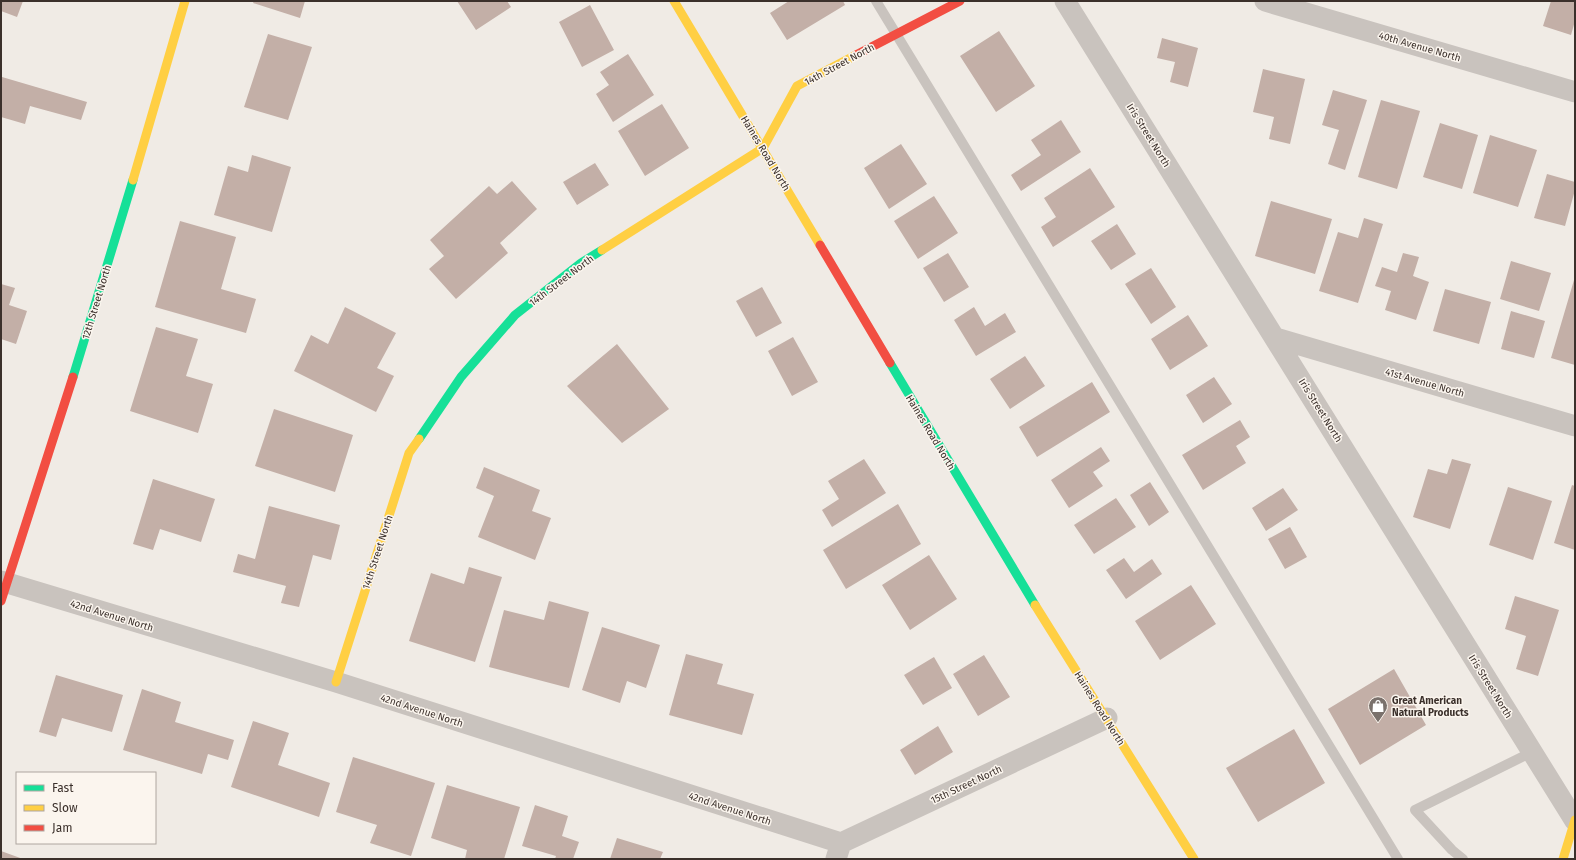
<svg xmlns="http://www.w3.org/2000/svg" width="1576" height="860" font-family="'Fira Sans',sans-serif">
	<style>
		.building { fill: #c3afa7 }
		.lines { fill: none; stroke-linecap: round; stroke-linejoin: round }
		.lane { stroke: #c9c3be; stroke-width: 10 }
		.street { stroke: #c9c3be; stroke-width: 21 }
		.fast { stroke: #16e098; stroke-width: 9 }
		.slow { stroke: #ffcf43; stroke-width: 9 }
		.jam { stroke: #f24e42; stroke-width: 9 }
		.labels { text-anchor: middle; stroke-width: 3; stroke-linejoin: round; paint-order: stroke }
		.street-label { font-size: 10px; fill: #3b302b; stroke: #fbf5ee }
		.poi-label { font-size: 10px; font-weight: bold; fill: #3b302b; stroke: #fbf5ee; text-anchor: start }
	</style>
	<rect width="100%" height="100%" fill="#f0ebe5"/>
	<!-- building -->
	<path class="building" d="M1 1H23L17 17 1 11Z
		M254 1H305L300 18 253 3Z
		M457 1H507L511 7 476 30Z
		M789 1H843L845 5 787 40 770 13Z
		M1551 1H1575V21L1571 35 1543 26Z
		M590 5 614 50 582 67 559 22Z
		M999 31 1035 86 996 112 960 56Z
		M268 34 312 47 288 120 244 107Z
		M1162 38 1198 48 1188 87 1170 82 1175 62 1157 58Z
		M628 54 654 95 613 122 596 94 609 85 600 72Z
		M1263 69 1305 79 1290 144 1269 139 1274 117 1253 112Z
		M2 77 87 102 81 120 30 106 25 124 1 117Z
		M1333 90 1367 100 1345 170 1328 164 1339 130 1322 125Z
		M1381 100 1420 111 1397 189 1358 177Z
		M662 104 689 148 645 176 618 131Z
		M1061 120 1081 152 1021 191 1011 175 1041 155 1031 140Z
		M1440 123 1478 135 1462 189 1423 177Z
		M1490 135 1537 150 1518 207 1473 193Z
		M901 144 927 184 889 209 864 168Z
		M252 155 291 167 272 232 214 215 228 166 248 172Z
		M595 163 609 185 577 205 563 182Z
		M1090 168 1115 207 1053 247 1041 227 1056 217 1044 198Z
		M1547 174 1575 182V190L1565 226 1534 218Z
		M512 181 537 209 500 243 508 253 456 299 429 269 444 256 430 240 489 186 497 194Z
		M934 196 958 233 918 259 894 221Z
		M1271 201 1332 219 1315 274 1255 256Z
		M1364 218 1383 224 1358 303 1319 291 1338 232 1358 238Z
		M180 221 236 237 221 289 256 299 246 333 155 307Z
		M1117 224 1136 254 1111 270 1091 241Z
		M948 253 969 287 944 302 923 268Z
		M1403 253 1419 257 1413 276 1429 282 1416 320 1385 310 1391 291 1375 286 1382 267 1397 272Z
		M1511 261 1551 273 1539 311 1500 299Z
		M1151 268 1176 307 1151 324 1125 284Z
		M1574 280 1575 281V365L1551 358Z
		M1 284 15 288 9 305 27 311 16 344 1 339Z
		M762 287 782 323 756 337 736 301Z
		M1445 289 1491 302 1479 344 1433 331Z
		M345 307 396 333 377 368 394 376 376 412 294 371 311 335 328 344Z
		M974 307 985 326 1005 313 1016 332 976 356 954 320Z
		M1511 311 1545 321 1534 358 1501 349Z
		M1188 315 1208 346 1170 370 1151 339Z
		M156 327 198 339 186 376 213 384 198 433 130 411Z
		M793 337 818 382 792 396 768 351Z
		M617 344 669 409 622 443 567 386Z
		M1025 356 1045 386 1010 409 990 379Z
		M1214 377 1232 404 1203 423 1186 395Z
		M1092 382 1110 412 1037 457 1019 427Z
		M274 409 353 435 335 492 255 466Z
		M1240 420 1250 437 1236 446 1246 463 1203 490 1182 455Z
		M1101 447 1110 461 1093 472 1103 486 1069 508 1051 480Z
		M864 459 886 493 832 527 822 510 839 499 828 481Z
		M1452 459 1471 464 1450 529 1413 517 1428 469 1447 474Z
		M484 467 540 490 532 511 551 518 535 560 478 537 494 496 476 488Z
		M153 479 215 499 201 542 160 529 153 550 133 544Z
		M1150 482 1169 512 1149 526 1130 495Z
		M1572 485 1575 486V550L1554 543Z
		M1508 487 1552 501 1533 560 1489 545Z
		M1283 488 1298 510 1266 531 1252 508Z
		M1116 498 1136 527 1094 554 1074 525Z
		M898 504 921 544 846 589 823 550Z
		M269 506 340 525 331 560 313 555 299 607 281 603 286 586 233 572 238 554 255 559Z
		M1290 527 1307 557 1285 569 1268 539Z
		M929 555 957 599 910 630 882 585Z
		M1124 558 1134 572 1152 559 1162 574 1126 599 1106 570Z
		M469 567 502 577 475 662 409 641 431 573 464 584Z
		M1191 585 1216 624 1160 660 1135 621Z
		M1515 596 1559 610 1538 676 1516 669 1526 636 1505 629Z
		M549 601 589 612 569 688 489 667 504 610 544 620Z
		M602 627 660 645 646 688 627 681 620 703 582 690Z
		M686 654 723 664 717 684 754 694 742 735 669 715Z
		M984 655 1010 697 978 716 953 674Z
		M934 657 952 688 923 705 904 675Z
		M1394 669 1426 725 1360 765 1328 709Z
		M56 675 123 695 112 732 62 718 56 737 39 732Z
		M142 689 181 702 175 722 234 740 228 760 208 754 202 774 123 750Z
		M253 721 289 733 278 765 330 783 319 817 231 787Z
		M938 726 953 752 915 775 900 750Z
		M1294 729 1325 783 1258 822 1226 768Z
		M353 757 435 783 411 856 370 843 377 825 336 812Z
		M447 785 520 807 504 859H465L467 850 431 838Z
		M535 805 568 816 562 836 579 842 573 859H555L556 856 522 846Z
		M617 838 663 852 660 859H610Z
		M1 851 23 859H1Z"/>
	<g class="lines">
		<!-- lane -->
		<path class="lane" d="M876 1 1398 859
			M1463 859 1452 850 1415 810 1532 752"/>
		<!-- street -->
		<path class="street" d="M1065 1 1575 821
			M1265 1 1575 92
			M1276 338 1575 426
			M1 581 336 682 841 843
			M836 859 841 843 1107 718"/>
		<!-- fast -->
		<path class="fast" d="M890 363 1035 605
			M73 377 133 180
			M419 439 461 377 515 315 581 263 602 250"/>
		<!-- slow -->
		<path class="slow" d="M674 1 820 245
			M133 180 185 1
			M602 250 763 148 797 86 856 55
			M1035 605 1194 859
			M336 682 409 453 419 439
			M1563 859 1575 820"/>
		<!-- jam -->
		<path class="jam" d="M856 55 960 1
			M820 245 890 363
			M1 601 73 377"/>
	</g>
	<!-- icons -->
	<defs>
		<symbol id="shop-pin" viewBox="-11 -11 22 30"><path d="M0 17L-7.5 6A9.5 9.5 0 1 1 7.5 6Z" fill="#7a716c" stroke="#fbf5ee"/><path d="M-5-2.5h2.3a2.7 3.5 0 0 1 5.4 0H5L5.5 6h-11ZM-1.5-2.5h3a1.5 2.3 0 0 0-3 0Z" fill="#fff"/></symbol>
	</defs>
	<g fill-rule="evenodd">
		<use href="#shop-pin" x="1367" y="695" width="22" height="30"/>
	</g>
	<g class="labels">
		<!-- street labels -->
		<g class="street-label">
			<text transform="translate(1420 46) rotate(16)" y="4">40th Avenue North</text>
			<text transform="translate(839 64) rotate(-28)" y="4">14th Street North</text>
			<text transform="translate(1149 135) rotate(58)" y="4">Iris Street North</text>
			<text transform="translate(766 153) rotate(59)" y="4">Haines Road North</text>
			<text transform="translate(561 280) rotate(-37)" y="4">14th Street North</text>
			<text transform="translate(96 302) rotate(-73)" y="4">12th Street North</text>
			<text transform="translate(1425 382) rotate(16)" y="4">41st Avenue North</text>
			<text transform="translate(1321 410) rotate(58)" y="4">Iris Street North</text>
			<text transform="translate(931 432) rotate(59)" y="4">Haines Road North</text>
			<text transform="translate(377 552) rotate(-72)" y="4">14th Street North</text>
			<text transform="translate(112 615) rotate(17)" y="4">42nd Avenue North</text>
			<text transform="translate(1491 686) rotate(58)" y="4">Iris Street North</text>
			<text transform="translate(1100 708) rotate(58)" y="4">Haines Road North</text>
			<text transform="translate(422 710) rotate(18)" y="4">42nd Avenue North</text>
			<text transform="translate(966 784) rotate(-25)" y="4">15th Street North</text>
			<text transform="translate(730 808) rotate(18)" y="4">42nd Avenue North</text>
		</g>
		<!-- poi labels -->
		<g class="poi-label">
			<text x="1392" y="704">Great American<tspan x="1392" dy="12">Natural Products</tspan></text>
		</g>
	</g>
	<!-- border -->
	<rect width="1576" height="860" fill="none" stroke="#3b302b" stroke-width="4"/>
	<!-- legend -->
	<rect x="16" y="772" width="140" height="72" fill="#fbf5ee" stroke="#aea6a0"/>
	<rect x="24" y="785" width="20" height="6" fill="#16e098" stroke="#aea6a0"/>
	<text x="52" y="792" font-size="12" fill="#3b302b">Fast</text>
	<rect x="24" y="805" width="20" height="6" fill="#ffcf43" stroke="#aea6a0"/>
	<text x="52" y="812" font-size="12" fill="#3b302b">Slow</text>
	<rect x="24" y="825" width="20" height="6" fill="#f24e42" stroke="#aea6a0"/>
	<text x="52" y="832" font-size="12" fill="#3b302b">Jam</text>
</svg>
